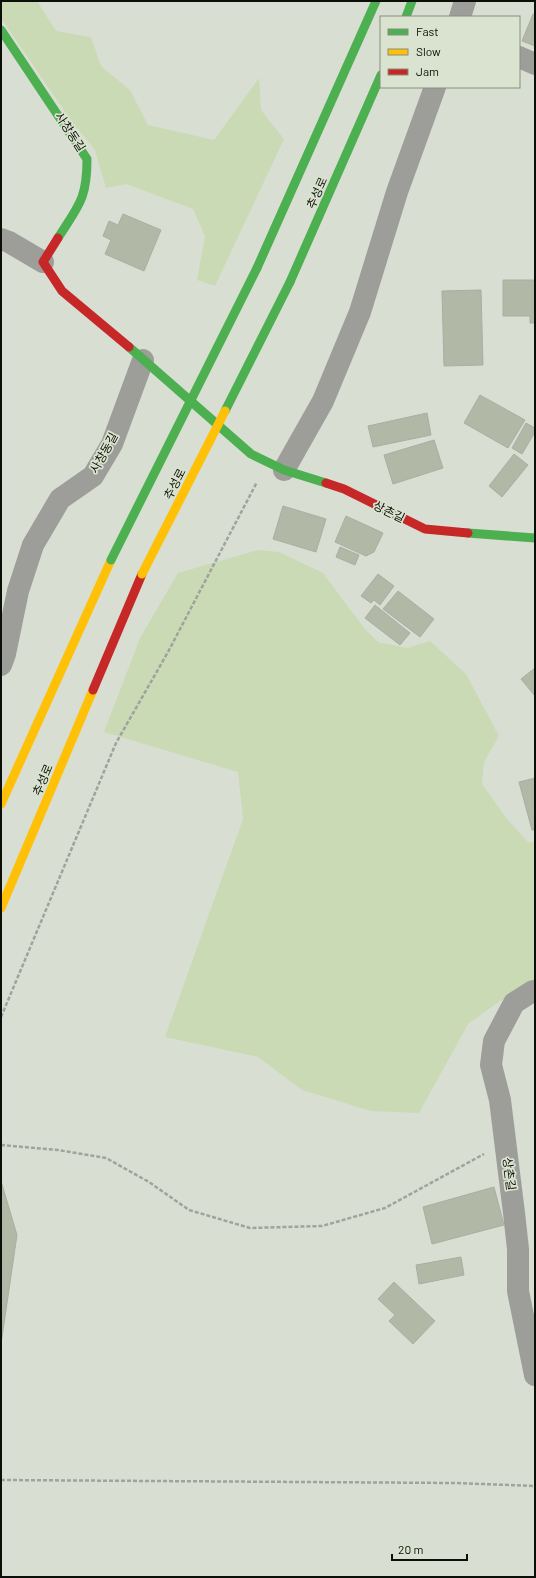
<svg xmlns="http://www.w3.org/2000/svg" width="536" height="1578" font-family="Barlow,'Noto Sans KR',sans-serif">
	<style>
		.green { fill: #cadab5 }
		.building { fill: #b1b8a6; stroke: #aaaea5 }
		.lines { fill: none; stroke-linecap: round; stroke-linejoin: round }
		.path { stroke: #a0a29d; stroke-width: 2.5; stroke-dasharray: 4 2; stroke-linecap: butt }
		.street { stroke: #9d9e99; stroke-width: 22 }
		.fast { stroke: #4caf50; stroke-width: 9 }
		.slow { stroke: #ffc107; stroke-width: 9 }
		.jam { stroke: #c62828; stroke-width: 9 }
		.fast-bridge { stroke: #4caf50; stroke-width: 9 }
		.slow-bridge { stroke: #ffc107; stroke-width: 9 }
		.labels { text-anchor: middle; stroke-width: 3.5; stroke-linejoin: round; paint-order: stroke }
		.street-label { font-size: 12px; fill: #0c0f08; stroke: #dae3cf }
	</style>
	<rect width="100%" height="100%" fill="#d9ded3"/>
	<!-- green -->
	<path class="green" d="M1 1H37L56 31 91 37 101 66 130 90 148 125 214 140 259 78 261 110 284 139 215 286 197 280 205 236 193 209 126 184 106 188 95 150 72 122 1 18Z
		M258 550 279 552 323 573 364 628 378 642 407 648 430 641 466 674 499 736 484 762 482 784 507 819 528 842H535V983L528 984 500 1001 468 1024 419 1113 371 1111 302 1090 258 1057 165 1037 243 819 238 772 104 732 140 638 178 573Z"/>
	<!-- building -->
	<path class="building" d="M533 14H535V46L522 41Z
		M123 214 161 230 144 271 105 254 111 240 103 236 109 221 118 225Z
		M503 280H535V323H530V316H503Z
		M481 290 483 365 444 366 442 291Z
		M480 395 525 420 508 448 464 423Z
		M427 413 431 435 373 447 368 426Z
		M526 423 535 428V432L522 454 512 448Z
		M434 440 443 468 393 484 384 455Z
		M514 454 528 465 502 497 489 486Z
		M283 506 326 519 316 552 273 539Z
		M346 516 383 533 374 552 366 556 335 542Z
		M340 547 359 555 355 565 336 557Z
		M378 574 394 586 380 605 374 600 371 603 361 596Z
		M398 591 434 619 420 637 383 609Z
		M375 605 410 633 400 645 365 618Z
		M535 668V696L521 679Z
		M535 778V830H532L519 782Z
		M1 1181 17 1235 1 1344Z
		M494 1187 504 1225 432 1244 423 1207Z
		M461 1257 464 1275 419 1284 416 1265Z
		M394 1282 435 1321 413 1344 389 1321 395 1315 378 1299Z"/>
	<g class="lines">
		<!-- path -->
		<path class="path" d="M1 1017 116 743 168 652 257 482
			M1 1145 58 1150 106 1158 149 1182 189 1210 250 1228 322 1226 385 1208 484 1154
			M1 1480 455 1483 535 1486"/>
		<!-- street -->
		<path class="street" d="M460 17 465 1
			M519 57 535 64
			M1 239 9 242 43 262
			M284 470 323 401 360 312 397 192 435 87
			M1 665 5 654 18 591 33 545 60 499 93 476 112 444 143 360
			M535 992 533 991 514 1003 494 1041 491 1065 500 1100 514 1213 518 1249V1291L535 1375"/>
		<!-- fast -->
		<path class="fast" d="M406 17 412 1
			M1 30 87 159C87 199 79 205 58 238
			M257 268 376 1
			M290 282 381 75
			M129 347 251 454 284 470 326 483
			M468 533 535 538"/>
		<!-- slow -->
		<path class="slow" d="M1 804 111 560
			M1 908 93 690"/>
		<!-- jam -->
		<path class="jam" d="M58 238 43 262 62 291 129 347
			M326 483 344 489 425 529 468 533
			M93 690 142 574"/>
		<!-- fast-bridge -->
		<path class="fast-bridge" d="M225 411 290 282
			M111 560 257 268"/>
		<!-- slow-bridge -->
		<path class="slow-bridge" d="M142 574 225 411"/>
	</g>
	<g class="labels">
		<!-- street labels -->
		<g class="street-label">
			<text transform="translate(70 132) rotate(57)" y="4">사창동길</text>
			<text transform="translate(317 193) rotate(-66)" y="4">추성로</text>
			<text transform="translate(104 453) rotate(-61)" y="4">사창동길</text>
			<text transform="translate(175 484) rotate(-63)" y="4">추성로</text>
			<text transform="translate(389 512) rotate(26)" y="4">상촌길</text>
			<text transform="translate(43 780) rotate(-67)" y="4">추성로</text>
			<text transform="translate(509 1174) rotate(83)" y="4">상촌길</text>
		</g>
	</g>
	<!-- border -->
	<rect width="536" height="1578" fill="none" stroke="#0c0f08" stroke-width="4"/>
	<!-- legend -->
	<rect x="380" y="16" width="140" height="72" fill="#dae3cf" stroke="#888e7f"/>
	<rect x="388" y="29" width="20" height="6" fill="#4caf50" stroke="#888e7f"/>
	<text x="416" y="36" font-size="12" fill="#0c0f08">Fast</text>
	<rect x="388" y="49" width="20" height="6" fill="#ffc107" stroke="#888e7f"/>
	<text x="416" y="56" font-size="12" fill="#0c0f08">Slow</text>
	<rect x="388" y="69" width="20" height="6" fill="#c62828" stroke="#888e7f"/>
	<text x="416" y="76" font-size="12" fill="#0c0f08">Jam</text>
	<!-- scale -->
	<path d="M392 1554v6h75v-6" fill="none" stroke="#0c0f08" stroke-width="2"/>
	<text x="398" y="1554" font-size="12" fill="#0c0f08" stroke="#dae3cf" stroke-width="3" paint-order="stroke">20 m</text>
</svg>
